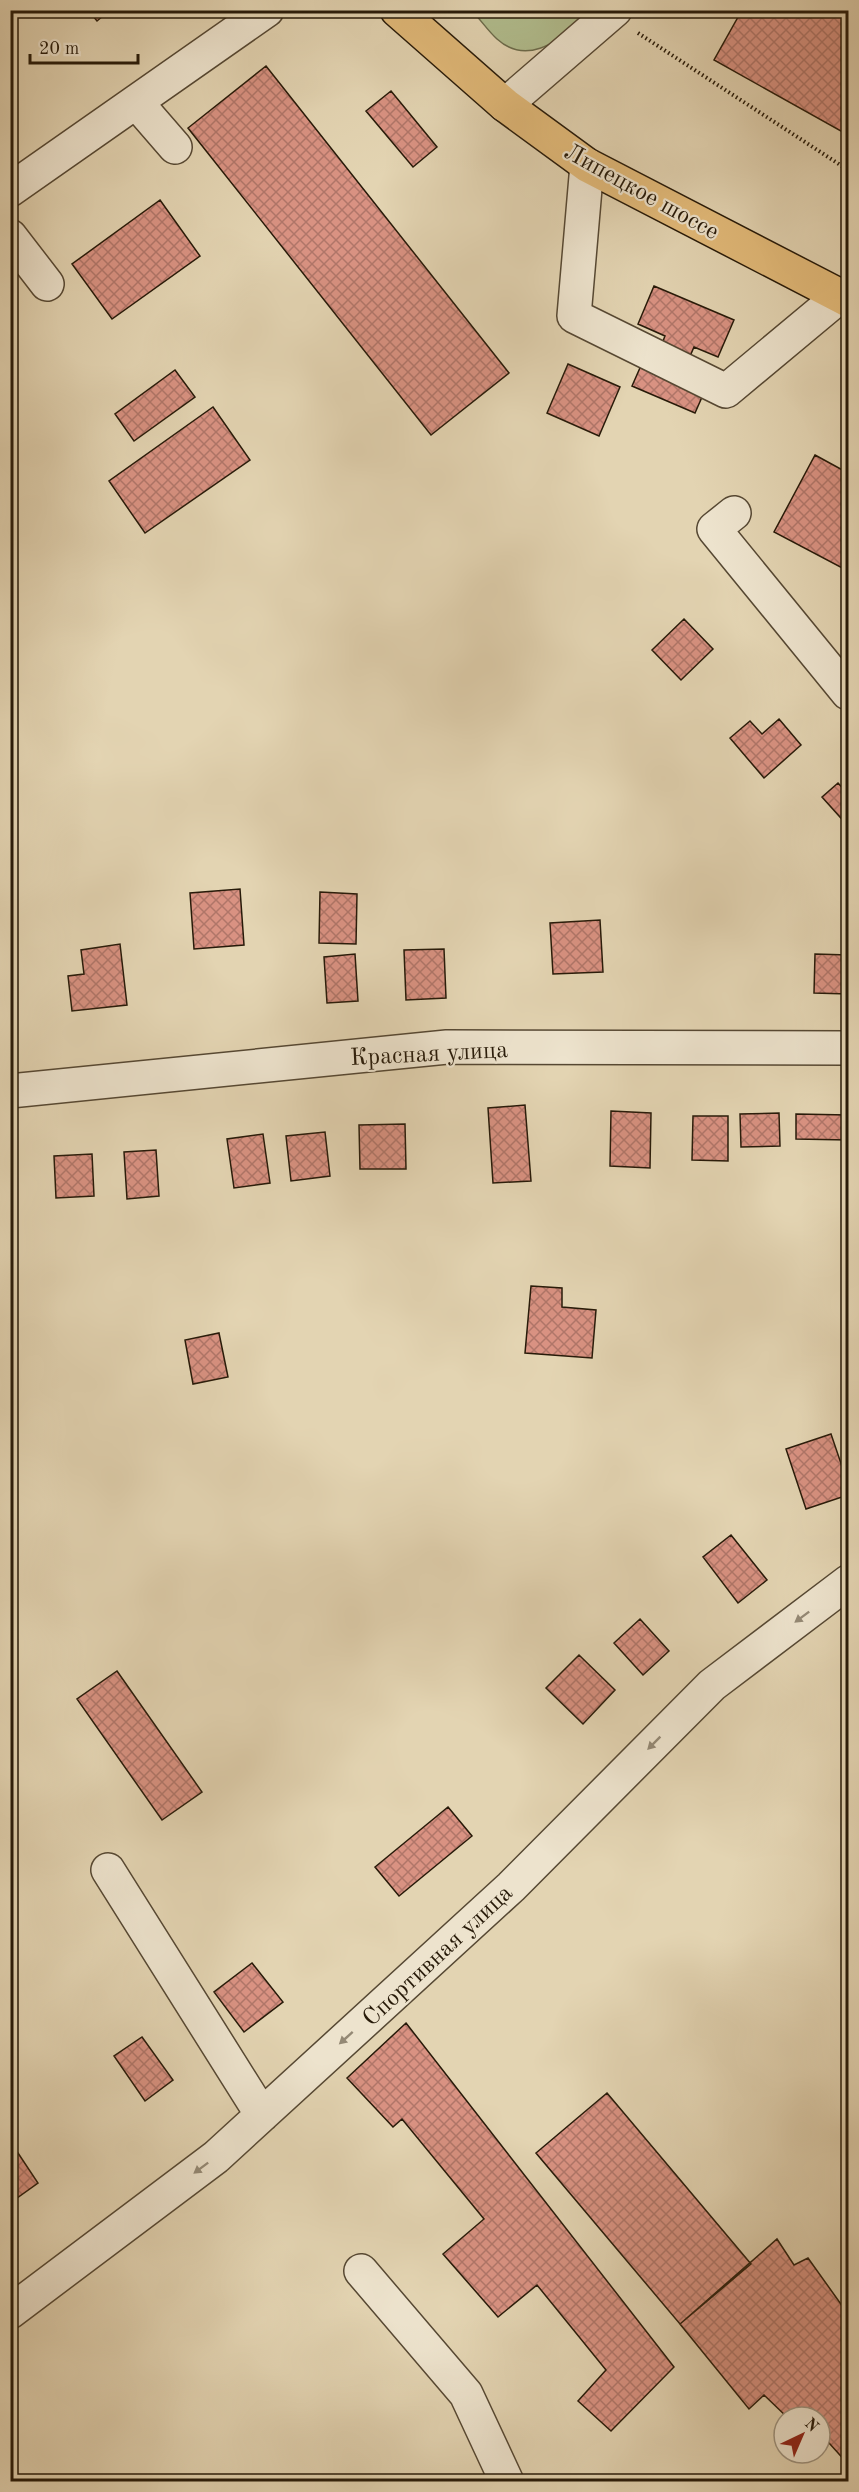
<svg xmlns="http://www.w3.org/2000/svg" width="859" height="2492" font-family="'Old Standard TT',serif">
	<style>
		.green { fill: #b1bd8e; stroke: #6c6c4c; stroke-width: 1.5 }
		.building { fill: url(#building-cross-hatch); stroke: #271a09; stroke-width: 1.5 }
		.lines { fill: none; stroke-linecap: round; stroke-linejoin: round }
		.minor-casing { stroke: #564833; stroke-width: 36 }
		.major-casing { stroke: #271a09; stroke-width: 36 }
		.path { stroke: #271a09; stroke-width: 4; stroke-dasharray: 1.5 3; stroke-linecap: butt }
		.minor { stroke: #ede3cd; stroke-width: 33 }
		.major { stroke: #e2ba79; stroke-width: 33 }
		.oneway { fill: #948975 }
		.labels { text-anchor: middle; stroke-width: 4.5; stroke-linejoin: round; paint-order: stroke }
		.street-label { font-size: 24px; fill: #271a09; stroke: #ede3cd }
	</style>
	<defs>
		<pattern id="building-cross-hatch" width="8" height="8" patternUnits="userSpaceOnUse" patternTransform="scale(1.5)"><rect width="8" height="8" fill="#d99282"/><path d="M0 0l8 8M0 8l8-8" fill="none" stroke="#b07669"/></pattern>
	</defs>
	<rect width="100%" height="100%" fill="#e3d4b2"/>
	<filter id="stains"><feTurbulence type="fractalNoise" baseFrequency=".00333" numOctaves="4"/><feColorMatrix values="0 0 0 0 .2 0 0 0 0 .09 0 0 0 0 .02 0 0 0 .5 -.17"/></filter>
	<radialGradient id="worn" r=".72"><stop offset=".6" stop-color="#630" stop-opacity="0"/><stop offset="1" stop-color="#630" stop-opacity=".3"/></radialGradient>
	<!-- green -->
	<path class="green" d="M587 10 592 15C564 35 530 69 497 39 488 31 481 20 472 11Z"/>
	<!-- building -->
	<path class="building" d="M88 10H110L97 21Z
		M742 10H848V135L714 60Z
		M266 66 509 373 431 435 188 128Z
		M391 91 437 147 413 167 366 111Z
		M160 200 200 256 112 319 72 264Z
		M654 286 734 320 718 357 694 347 681 377 653 366 665 336 638 324Z
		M643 361 706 388 695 413 632 386Z
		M568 364 620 387 599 436 547 413Z
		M175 370 195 397 134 441 115 414Z
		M213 407 250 460 145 533 109 481Z
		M815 455 848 473V571L774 532Z
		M684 619 713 649 681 680 652 650Z
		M779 719 801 745 764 778 730 738 750 721 762 734Z
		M838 783 848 794V826L822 797Z
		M240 889 244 945 194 949 190 893Z
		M320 892 357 894 356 944 319 943Z
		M600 920 603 972 553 974 550 923Z
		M120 944 127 1005 72 1011 68 976 84 974 81 950Z
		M444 949 446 998 406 1000 404 950Z
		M355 954 358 1001 327 1003 324 957Z
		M815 954 848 955V994L814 993Z
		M525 1105 531 1181 493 1183 488 1108Z
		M611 1111 651 1113 650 1168 610 1166Z
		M779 1113 780 1146 741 1147 740 1114Z
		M796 1114 848 1115V1140L796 1139Z
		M693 1116H728V1161L692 1160Z
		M405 1124 406 1169H360L359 1125Z
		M325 1132 330 1176 291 1181 286 1136Z
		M263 1134 270 1183 234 1188 227 1139Z
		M156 1150 159 1196 127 1199 124 1152Z
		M92 1154 94 1196 56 1198 54 1156Z
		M531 1286 562 1288V1307L596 1310 592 1358 525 1353Z
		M219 1333 228 1377 193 1384 185 1340Z
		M831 1434 848 1484V1495L806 1509 786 1449Z
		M731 1535 767 1580 738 1603 703 1557Z
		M640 1619 669 1651 643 1675 614 1643Z
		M579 1655 615 1690 583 1724 546 1688Z
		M117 1671 202 1792 162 1820 77 1699Z
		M448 1807 472 1836 399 1896 375 1867Z
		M252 1963 283 2002 244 2032 214 1992Z
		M406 2023 674 2367 611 2431 578 2401 606 2370 537 2285 498 2317 443 2254 484 2219 402 2119 393 2127 347 2078Z
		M142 2037 173 2080 145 2101 114 2056Z
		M607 2093 751 2264 680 2324 536 2153Z
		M18 2153 38 2183 10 2203V2159Z
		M777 2239 794 2265 808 2258 848 2314V2464L820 2433V2417H787L764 2395 749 2409 680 2324Z"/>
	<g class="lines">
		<defs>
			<path id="minor" d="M136 102 175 147
				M505 105 615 10
				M587 165 574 316 726 391 840 296
				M10 190 267 10
				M10 236 47 284
				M734 513 714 529 848 693
				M10 1091 447 1047 848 1048
				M108 1870 262 2115
				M361 2271 466 2394 507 2482
				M10 2312 216 2157 511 1887 712 1685 848 1582"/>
			<path id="major" d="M397 10 505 105 587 165 848 300"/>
		</defs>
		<!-- minor casing -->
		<use href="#minor" class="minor-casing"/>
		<!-- major casing -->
		<use href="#major" class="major-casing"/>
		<!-- path -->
		<path class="path" d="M638 33 848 170"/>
		<!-- minor -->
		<use href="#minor" class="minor"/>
		<!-- major -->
		<use href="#major" class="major"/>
	</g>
	<!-- one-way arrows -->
	<defs><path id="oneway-solid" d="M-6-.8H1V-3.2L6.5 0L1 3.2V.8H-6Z" transform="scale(1.5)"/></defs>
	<g class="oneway">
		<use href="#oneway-solid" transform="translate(802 1617) rotate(143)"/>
		<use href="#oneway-solid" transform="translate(654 1743) rotate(135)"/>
		<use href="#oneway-solid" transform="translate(346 2038) rotate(138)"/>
		<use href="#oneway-solid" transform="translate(201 2168) rotate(143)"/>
	</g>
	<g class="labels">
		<!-- street labels -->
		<g class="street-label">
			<text transform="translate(642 191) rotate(29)" y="8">Липецкое шоссе</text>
			<text transform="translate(429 1053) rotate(-3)" y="8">Красная улица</text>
			<text transform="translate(437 1955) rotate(-43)" y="8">Спортивная улица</text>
		</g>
	</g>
	<!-- margin -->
	<rect width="859" height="2492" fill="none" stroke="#e3d4b2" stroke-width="36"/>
	<rect x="12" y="12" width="835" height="2468" fill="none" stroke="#271a09" stroke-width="3"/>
	<rect x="18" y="18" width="823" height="2456" fill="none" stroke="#271a09" stroke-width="1.5"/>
	<!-- north arrow -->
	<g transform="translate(802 2435) rotate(44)"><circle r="28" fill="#ede3cd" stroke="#9e937f" stroke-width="1.5"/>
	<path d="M0-4.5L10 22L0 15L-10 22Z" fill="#8f2418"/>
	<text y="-9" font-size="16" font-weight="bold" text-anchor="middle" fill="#271a09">N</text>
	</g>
	<!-- scale -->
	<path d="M30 54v9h108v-9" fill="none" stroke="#271a09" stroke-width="3"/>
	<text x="39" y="54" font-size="18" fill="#271a09" stroke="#ede3cd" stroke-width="4.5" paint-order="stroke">20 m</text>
	<rect width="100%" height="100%" filter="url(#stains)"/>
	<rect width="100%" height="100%" fill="url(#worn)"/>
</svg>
